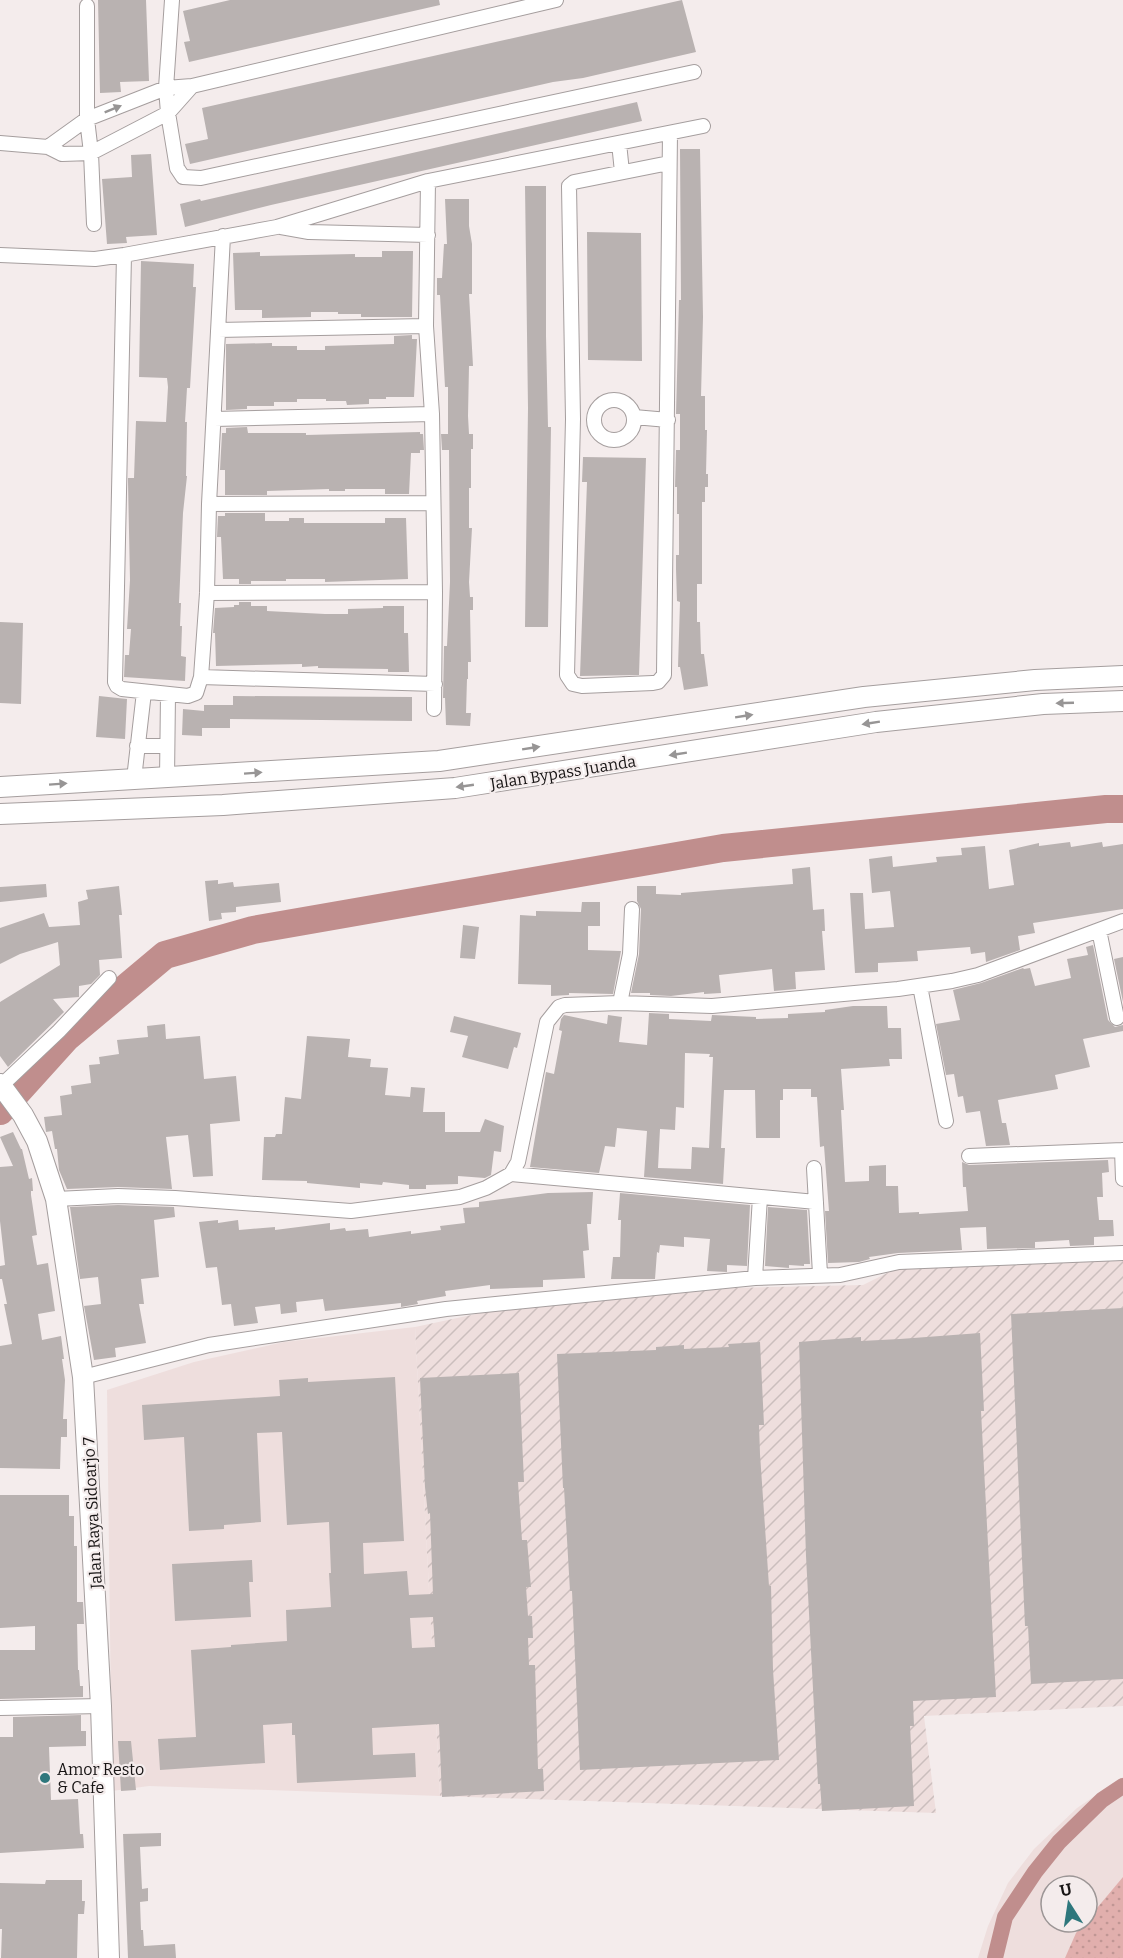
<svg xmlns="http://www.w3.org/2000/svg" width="1123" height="1958" font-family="Bitter,serif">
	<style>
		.built { fill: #eededd; fill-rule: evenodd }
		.industrial { fill: url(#industrial-furrows) }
		.grass { fill: url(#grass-dots) }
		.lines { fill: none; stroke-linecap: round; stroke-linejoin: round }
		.canal { stroke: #c08e8d; stroke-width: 16 }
		.river { stroke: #c08e8d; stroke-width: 28 }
		.building { fill: #b9b2b1; fill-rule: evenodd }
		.minor-casing { stroke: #a59e9e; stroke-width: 16 }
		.secondary-casing { stroke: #a59e9e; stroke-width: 22 }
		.minor { stroke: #fff; stroke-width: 14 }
		.secondary { stroke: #fff; stroke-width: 20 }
		.oneway { fill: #979595 }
		.poi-dot { fill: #2e777c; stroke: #f4ecec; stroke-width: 2 }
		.labels { text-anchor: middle; stroke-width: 4.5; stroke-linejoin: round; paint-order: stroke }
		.street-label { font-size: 16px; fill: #171414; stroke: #f4ecec }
		.poi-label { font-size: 16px; fill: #171414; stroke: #f4ecec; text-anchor: start }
	</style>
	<defs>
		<pattern id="industrial-furrows" width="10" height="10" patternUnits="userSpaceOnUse" patternTransform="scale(1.5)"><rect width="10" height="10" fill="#eededd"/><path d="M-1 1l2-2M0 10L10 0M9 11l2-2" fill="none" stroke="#cbbebd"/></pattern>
		<pattern id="grass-dots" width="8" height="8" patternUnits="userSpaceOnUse" patternTransform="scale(1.5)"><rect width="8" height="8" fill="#e1afad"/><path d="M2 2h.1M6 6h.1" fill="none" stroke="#c09694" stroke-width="1.8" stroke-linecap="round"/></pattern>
	</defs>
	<rect width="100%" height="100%" fill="#f4ecec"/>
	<!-- built -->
	<path class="built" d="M415 1327 440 1796 149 1786 112 1791 107 1390 194 1362 284 1342Z
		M1123 1777V1958H978L988 1926 1008 1883 1034 1849 1077 1808ZM1051 1886H1087V1922H1051Z"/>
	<!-- industrial -->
	<path class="industrial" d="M1123 1257V1706L924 1716 936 1813 440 1796 415 1327 490 1311 734 1288 863 1285 899 1267Z"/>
	<!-- grass -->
	<path class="grass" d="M1123 1877V1958H1065L1076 1933Z"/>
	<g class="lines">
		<!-- canal -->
		<path class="canal" d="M995 1958 1005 1917 1035 1872 1059 1842 1102 1800 1123 1786"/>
		<!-- river -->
		<path class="river" d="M0 1111 66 1038 165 955 253 930 723 848 1106 809H1123"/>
	</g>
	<!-- building -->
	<path class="building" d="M98 0H146L149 81 120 82 121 92 100 93Z
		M230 0H439L440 5 189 62 184 42 190 41 183 11Z
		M682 0 696 52 583 78 553 82 190 164 185 144 208 139 202 108Z
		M637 102 642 121 271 205 185 227 180 204 200 199 201 201Z
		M680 149H700L703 317 701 396H705V430H707L706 474H708V487H705V502H702V584H697V622H700L701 654H704L708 686 684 690 680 667H678L680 602 677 601 676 569V555H679V514H677V487H675L676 450H680V414H676L679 300H681Z
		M151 154 157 235 126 237 127 243 107 244 102 179 132 177 131 155Z
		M525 186H546V336L548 427H551L548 627H525L528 408Z
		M445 199H469V226L472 244V294H469L473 366H469L468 416 469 434H473V449H471V488H469V528H472L469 582 470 597H473V610H470L471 662H468V679H467L466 713H471L470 726 446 725 445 698H443L444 646H447L450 582 449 450H442L441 434H448V387H445L440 295H437V278H442L444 244H447Z
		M587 232 641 233 642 361 588 360Z
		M382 251H413L412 317H361V314H338V312H311V317L262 318V310H235L233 253 260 252V256L355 254V257H382Z
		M141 261 194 264 193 287H196L190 388H187L185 422H187L186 476H187L183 513 179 603H181L180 626H182L181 656 186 657 185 681 124 677 125 655H129L131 629H127L130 580 128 482V478H134L136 421 166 422 168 387 167 378 139 377Z
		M412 335V339H417L414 397H386V399H369V404L347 405 346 401H326V399H297V402H274V406H247V409L226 410V344L272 343V346H297V350H325V346L394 344V336Z
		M247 427 248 433H306V435L420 432V434H423L424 450H420V453H411L409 494H385V489H345V491H329V489L267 491V495H225V470H220L222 433H226V428Z
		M583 457 646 458 639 675 580 676 587 482H582Z
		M225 513H265V521H289V518H304V523H385V518H406L408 579 325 582V579H286V581H251V584H239V579H223L221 537H217L218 516H225Z
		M239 602H251V606H267V611L325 614H348V609L383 608V606H404V633H408L409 672H388V669L318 668V666L302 667V664L216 666 215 633H213L215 608 234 607V605H239Z
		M0 622 23 623 21 704 0 703Z
		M99 696 127 699 125 739 96 737Z
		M233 696 412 697V721L230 719V728H202V736L182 735 183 709 204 711V705H233Z
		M1070 842 1071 847 1102 842 1103 847 1123 844V909L1033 923 1035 933 1018 936 1020 950 986 962 985 952 971 954 970 947 917 951 918 961 878 963V972L855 973 850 893H863L865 929 894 927 890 891 872 893 869 859 892 856 893 867 937 862 936 857 962 855 961 848 985 846 989 889 1014 885 1009 850 1039 843V846Z
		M810 867 813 910 824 909 825 931H822L825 970 795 972 796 989 774 991 772 969 719 975 721 993 704 994V992L671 996 650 995V993H631L639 954 641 909 637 901V886H656V894L681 895V893L793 884 792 869Z
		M218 880V884L233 882 234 887 279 883 281 902 236 907V912L221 913 222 919 209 921 205 881Z
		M46 884 47 897 0 902V887Z
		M119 886 122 915H119L122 958 99 960 100 975 91 984 79 986V997L53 999 64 1012 8 1067 0 1056V1002L60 965 58 942 20 954 0 964V928L44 913 49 927 80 925 78 902 88 899 86 890Z
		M582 902H600V926H588V950L621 951 613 994 569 993V995L551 996V985L518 984 520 915 536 916V911L581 912Z
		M463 925 479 927 475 959 460 958Z
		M1093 945 1108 1020 1115 1027 1123 1025V1031L1083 1039 1090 1067 1055 1075 1058 1089 998 1100 1002 1123H1006L1010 1145 986 1146 980 1111 966 1113 963 1096 958 1097 954 1074 946 1075 936 1024 960 1020 953 990 981 983 1023 968 1024 969 1030 968 1035 986 1071 978 1067 959 1088 955 1086 947Z
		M1123 957V1002L1114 959Z
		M853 1006H887L888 1028H901L902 1059H889L890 1066 841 1069 844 1110H841L845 1182 869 1181V1166L886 1165V1186H898L899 1213 919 1212V1214L968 1211 966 1187H963L962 1162 969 1165 1108 1160 1109 1172 1102 1173 1103 1197H1097L1099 1220H1113L1114 1236 1094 1237V1245L1070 1246 1069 1240 1035 1242V1248L987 1249 986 1227 960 1228 962 1250 898 1253 869 1257 870 1259 859 1262 828 1263 825 1211H829L824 1146 820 1147 817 1097H811V1089H783V1100H780V1138H756L755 1090H724L721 1148H725L723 1184 644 1177 647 1131 617 1128 615 1147 605 1146 599 1173 530 1167 546 1072 554 1074 562 1031 559 1030 561 1019 564 1015 607 1024 608 1015 622 1017 619 1042 647 1045 649 1013 669 1014V1019L711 1021 712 1015 756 1017V1019L788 1018V1014L825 1012V1010ZM685 1053 710 1054 709 1057H713L709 1148 692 1147 691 1169 658 1168 660 1129 675 1130 676 1107 684 1108Z
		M454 1016 521 1033 517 1048 514 1047 508 1069 462 1057 468 1036 450 1032Z
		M165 1024 166 1039 200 1036 204 1079 236 1076 240 1121 210 1124 213 1176 193 1177 188 1135 166 1137 172 1189 118 1187 67 1189 59 1170 57 1149H55L52 1131 46 1132 44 1117 62 1115 60 1096 72 1094 71 1086 91 1083 89 1065 100 1064 99 1057 119 1054 117 1040 148 1037 147 1026Z
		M307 1036 350 1039 348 1057 371 1059 370 1067 388 1068 385 1095 410 1097 411 1087 425 1088 423 1112H445V1132H480L485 1119 504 1126 501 1152 494 1151 491 1175 485 1178 458 1176V1184L426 1185V1189H409V1185L383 1182 382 1185 360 1183V1188L307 1183V1181L262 1180 264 1137H275L276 1134H282L285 1097 301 1099Z
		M13 1132 21 1149H22L29 1179 32 1178 33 1191H31V1195L37 1235 32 1236 37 1265 48 1263 55 1311 38 1314 42 1340 61 1336 64 1359H62L65 1380 63 1419H67V1437H61L60 1469 0 1468V1346L12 1344 4 1304H7L2 1279H0V1266L5 1265 0 1221V1167L13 1166 0 1137Z
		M593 1192 591 1224H587L589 1250 583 1251 585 1278 543 1280V1287L490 1289V1285L445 1291 446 1296 417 1301 418 1304 401 1307V1303L325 1311 323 1299 296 1302 297 1312 281 1314 280 1304 255 1307 258 1323 234 1326 231 1304 222 1305 217 1267 206 1268 199 1222 218 1220V1223L238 1220 239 1230 275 1227V1230L330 1223V1230L345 1228 346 1231 368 1229 369 1237 411 1231V1234L441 1230 440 1226 465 1223 463 1208 479 1207V1202L548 1193Z
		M620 1193 750 1205 747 1266 727 1265V1272L707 1271 710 1239 684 1237V1247L660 1245 659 1253 657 1252 655 1279H611L613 1257H620L621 1220H618Z
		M118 1205 174 1207 175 1217 154 1220 159 1277 141 1279 144 1304H139L146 1343 115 1348 116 1357 94 1360 84 1306 101 1304 98 1277 80 1279 70 1207Z
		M768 1207 807 1210 810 1264H804V1266L789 1265V1268L765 1266Z
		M1123 1308V1679L1031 1684 1028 1626H1025L1011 1314Z
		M980 1333 984 1411H981L996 1697 913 1701 914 1726H910L914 1806 822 1811 820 1784H818L806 1556 799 1342 861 1337V1341L900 1339Z
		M760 1342 764 1425H759L760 1454 769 1586H771L773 1670 779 1760 580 1770 572 1591H570L564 1488H563L557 1354 656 1350V1347L684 1345V1349L729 1347 728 1344Z
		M519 1373 524 1482H518L520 1512 522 1540H527L529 1564 531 1587H526L528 1616H532L533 1638H528L529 1665H535L538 1769H543L544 1791 442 1797 439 1724 372 1728 373 1755 415 1753 416 1777 297 1783 295 1735H292V1723L263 1725 265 1763 160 1770 158 1739 196 1737 191 1650 231 1647V1645L287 1641 286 1610 331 1607 329 1573H331L329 1522 287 1525 282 1432 257 1433 261 1522 224 1525V1529L189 1531 184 1437 144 1440 142 1405 280 1396 279 1380 308 1378V1382L395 1377 404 1541 363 1543 364 1574 407 1571 409 1595 433 1594 430 1513 428 1514 425 1487 420 1378ZM433 1617 435 1647 412 1648 410 1618Z
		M0 1495H69V1516H74V1546H77V1602H83L84 1624H77L78 1670H79L80 1686H83V1697L0 1699V1650H35V1626L0 1628Z
		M252 1560 253 1582H249L251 1617 175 1621 172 1564Z
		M81 1715V1731H86V1746L49 1747 51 1800 78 1799 80 1834H83L84 1848 0 1853V1737H13V1717Z
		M118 1741H131L136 1790 121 1791Z
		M161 1833V1846L140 1847 142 1889 148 1888V1901L140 1902 141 1930H143L144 1946 175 1944 176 1958H128L123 1834Z
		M46 1880H82V1901H85L84 1914H78L77 1958H1L2 1929H0V1883L45 1884Z"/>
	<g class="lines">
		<defs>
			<path id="minor" d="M172 0 166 88 168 113 177 168 183 177 201 178 694 72
				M87 6V119L91 153 94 224
				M0 143 48 147 62 154 91 153 168 113 192 86
				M619 143 622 172
				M48 147 87 119 166 88 192 86 556 0
				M669 163 574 182 569 186 573 419 567 675 573 684 582 686 653 683 658 682 664 675 670 133
				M428 181 426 326 432 414 435 592 434 709
				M281 227 309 232 428 235
				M0 255 95 259 124 255 277 227 428 181 703 126
				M124 255 115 682 117 686 122 689 188 696 196 693 201 677 207 593 209 504 223 236
				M218 330 426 326
				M594 420a20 20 0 1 1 40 0a20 20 0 1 1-40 0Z
				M634 417 668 420
				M214 419 432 414
				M209 504 433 503
				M207 593 435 592
				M201 677 435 684
				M137 746H167
				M134 779 144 692
				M167 779 168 694
				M1099 930 1117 1018
				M920 986 946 1121
				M620 1003 630 954 632 909
				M0 1087 59 1031 109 978
				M1122 1150 1123 1179
				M969 1156 1123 1150
				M814 1168 820 1274
				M511 1174 816 1202
				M56 1199 118 1196 175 1198 351 1211 460 1197 486 1188 511 1174 518 1162 547 1022 559 1007 565 1005 620 1003 712 1006 898 989 952 981 978 975 1123 921
				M755 1278 760 1197
				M83 1377 209 1345 446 1309 755 1278 840 1275 899 1262 1123 1253
				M0 1708 101 1706"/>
			<path id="secondary" d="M0 787 439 761 864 697 1035 680 1123 676
				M0 814 223 805 455 788 876 722 1043 704 1123 701
				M0 1084 23 1115 37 1141 56 1199 83 1377 101 1706 109 1958"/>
		</defs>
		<!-- minor casing -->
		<use href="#minor" class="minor-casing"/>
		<!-- secondary casing -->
		<use href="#secondary" class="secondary-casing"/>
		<!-- minor -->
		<use href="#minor" class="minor"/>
		<!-- secondary -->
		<use href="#secondary" class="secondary"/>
	</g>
	<!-- one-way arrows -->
	<defs><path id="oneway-solid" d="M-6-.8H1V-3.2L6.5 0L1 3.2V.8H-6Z" transform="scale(1.5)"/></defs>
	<g class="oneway">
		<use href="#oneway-solid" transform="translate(113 109) rotate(-22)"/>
		<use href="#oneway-solid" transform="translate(1065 703) rotate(178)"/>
		<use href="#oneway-solid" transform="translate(744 716) rotate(-9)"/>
		<use href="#oneway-solid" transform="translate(871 723) rotate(171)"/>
		<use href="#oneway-solid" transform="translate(531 748) rotate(-9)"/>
		<use href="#oneway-solid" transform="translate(678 754) rotate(171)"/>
		<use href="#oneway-solid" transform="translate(253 773) rotate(-4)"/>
		<use href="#oneway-solid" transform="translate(58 784) rotate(-4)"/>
		<use href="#oneway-solid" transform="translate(465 786) rotate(172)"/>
	</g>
	<!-- markers -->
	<circle class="poi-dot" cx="45" cy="1778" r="6"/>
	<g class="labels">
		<!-- street labels -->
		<g class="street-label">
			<text transform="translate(563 772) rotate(-9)" y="6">Jalan Bypass Juanda</text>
			<text transform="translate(92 1513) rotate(-93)" y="6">Jalan Raya Sidoarjo 7</text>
		</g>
		<!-- poi labels -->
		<g class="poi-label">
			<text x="57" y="1775">Amor Resto<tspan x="57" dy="18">&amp; Cafe</tspan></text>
		</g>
	</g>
	<!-- north arrow -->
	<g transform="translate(1069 1904) rotate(348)"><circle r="28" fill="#f4ecec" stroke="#9c9696" stroke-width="1.5"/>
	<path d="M0-4.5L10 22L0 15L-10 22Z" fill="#2e777c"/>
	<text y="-9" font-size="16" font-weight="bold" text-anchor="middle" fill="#171414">U</text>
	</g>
</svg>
